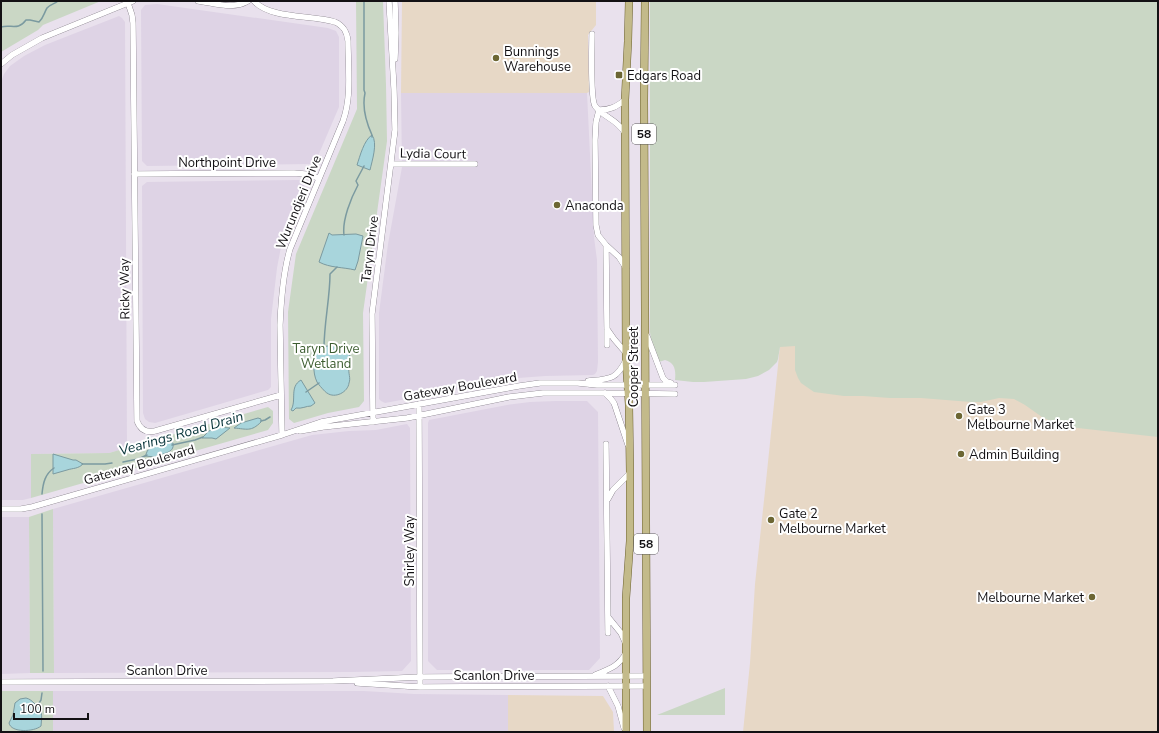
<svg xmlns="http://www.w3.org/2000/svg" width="1159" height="733" font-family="'Nunito Sans',sans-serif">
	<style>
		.commercial { fill: #e7d8c6 }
		.built { fill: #ded3e5 }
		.green { fill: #cad7c5 }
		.water { fill: #a8d5dc; stroke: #7b9aa0 }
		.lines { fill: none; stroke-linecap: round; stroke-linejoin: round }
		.stream { stroke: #7b9aa0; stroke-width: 1.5 }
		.minor-casing { stroke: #736c77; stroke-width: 6 }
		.major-casing { stroke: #6b612e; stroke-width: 8 }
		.minor { stroke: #fff; stroke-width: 5.5 }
		.major { stroke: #c3ba8a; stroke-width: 7 }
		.poi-dot { fill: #6c6633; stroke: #fff; stroke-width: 1.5 }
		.labels { text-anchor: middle; stroke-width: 4; stroke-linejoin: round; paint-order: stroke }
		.shield { fill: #fff; stroke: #5a585a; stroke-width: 1 }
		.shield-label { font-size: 12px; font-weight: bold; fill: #131114 }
		.poi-label { font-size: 13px; fill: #131114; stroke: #fff; text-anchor: start }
		.street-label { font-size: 13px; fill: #131114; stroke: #fff }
		.park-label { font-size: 13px; fill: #3d5d31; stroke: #fff }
		.water-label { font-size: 14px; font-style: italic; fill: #073339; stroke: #fff }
	</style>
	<rect width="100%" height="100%" fill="#e9e1ed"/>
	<!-- commercial -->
	<path class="commercial" d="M402 1H596V25L588 35 589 92 587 93H401Z
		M930 341 1158 361V732H743L750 663 755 584 765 491 780 346Z
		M508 695 603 696 613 712 614 732H508Z"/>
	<!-- built -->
	<path class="built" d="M157 4 328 28 336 31 339 37V107L315 163 311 164 147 166 142 161 141 10 145 5Z
		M119 16 122 18 125 22 127 448 109 453 31 454V498L23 500H1V82L4 74 10 66 24 56 45 45Z
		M401 93H587L594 237 597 260 598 362 597 371 595 374 593 375 545 376 518 378 385 403 381 401 379 399V313L388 244 402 167Z
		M299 180 303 183 305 188 281 247 277 268 271 319V387L268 390 155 423 149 422 145 419 143 413 142 186 147 182Z
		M556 401H587L598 412 600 658 589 670H437L428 661V423L429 420 507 405 530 402Z
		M407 424 410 428 411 661 402 671 352 672 54 673 53 509 312 435 349 431 376 430Z
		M1 517H29L30 673 1 674Z
		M53 691H364L414 694 508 695V732H53Z"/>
	<!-- green -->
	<path class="green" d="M1 1H101L43 25 38 30 1 52Z
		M356 1H383L386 85 387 141 363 313 364 401 359 407 328 413 294 423 289 419 288 312 296 254 357 109Z
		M651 1H1158V437L1069 427 1057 424 1042 417 1025 405 1014 399 999 398 981 402H971L921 398H890L863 396H844L814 392 801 383 798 378 795 370V346L780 347 778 359 777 362 769 370 758 376 746 379 704 382H693L675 380C676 370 675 363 665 360L659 362 651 340 650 332V2Z
		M268 407 273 411V423L268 430 31 498V454L109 453Z
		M53 509 54 673H30L29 517Z
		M725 688V715H657Z
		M1 691H53V732H1Z"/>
	<!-- water -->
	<path class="water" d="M372 135C378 143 372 161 370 170L357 165C360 156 364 140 372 135Z
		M329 233 332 235 356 234 363 236 358 261 355 270C343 267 330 268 319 262Z
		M334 345 350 349C350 356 349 361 349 368 348 373 351 378 349 383 348 392 335 399 327 393 326 393 318 384 317 382 312 372 314 359 315 348Z
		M301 380 315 403 311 406C306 406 302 409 296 408L293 411 291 410C297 400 289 387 301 380Z
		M258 418 261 419V422C251 432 247 429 234 428L241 423Z
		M218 427 230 428 216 439 212 438H202L209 431Z
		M167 442 173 443C175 454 161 453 155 457L145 456C146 455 147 451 148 450 152 446 162 443 167 442Z
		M53 454 73 460H76L83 464C78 469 73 468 67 470 62 471 58 473 53 474Z
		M26 698C30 699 32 701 35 704 43 712 42 714 41 726 34 732 11 733 9 723L13 715 15 703 20 699Z"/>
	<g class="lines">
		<!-- stream -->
		<path class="stream" d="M364 1V90L365 93C362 107 366 122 372 135V137
			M1 27C11 24 18 31 26 20H30L39 22C44 17 44 13 47 8 50 4 55 4 58 1
			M344 235C342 220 351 198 358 185L356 181 364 166
			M324 348C324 323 330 298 330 274L337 267
			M306 392 319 383
			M261 421 265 420 270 417
			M172 445 195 440 203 437
			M123 462 138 459 147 455
			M82 464H105L112 463
			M42 494C43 483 45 474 54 468
			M42 514 43 671
			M37 706 41 700 42 693"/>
		<defs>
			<path id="minor" d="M198 1C214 3 234 10 248 1
				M254 1C270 19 312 15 335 22 344 26 347 32 348 41 348 68 352 96 343 121L290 249C283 273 281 300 280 325L282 435
				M395 1 396 33 395 59
				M128 3 132 15 133 23 137 421C140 429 146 433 155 431L281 395
				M592 34C592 47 590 98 595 106 604 118 617 119 625 133
				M1 64 12 55 42 38 133 1
				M599 110 596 122 595 140 596 225 598 235 606 245 607 329 614 339 626 353
				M599 110C610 110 616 107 625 100
				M391 164H475
				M134 174 294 173 305 174 319 178
				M606 245 619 257 626 268
				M647 336 663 378 667 382 671 383
				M607 345V330
				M588 381C610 379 616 380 626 360
				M605 393 611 399 614 403 628 445
				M419 404 420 687
				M373 422 372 314 395 130 394 89 389 1
				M300 431 323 427 407 418 509 397 543 393H605L675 394
				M606 444 608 633
				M608 499 613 490 630 473
				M1 509H21L32 507 282 435 321 422 519 386 540 383H578L597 385H675
				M608 617 621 633 625 642
				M595 675C609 669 618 667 626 653
				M1 682 333 681 420 677 647 676
				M357 683 420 687 647 686
				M608 686 618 706 624 728"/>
			<path id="major" d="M645 1 644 100 647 732
				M626 732V598L630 541V473L629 405 626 360 625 100 628 41 629 1"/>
		</defs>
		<!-- minor casing -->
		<use href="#minor" class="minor-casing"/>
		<!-- major casing -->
		<use href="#major" class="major-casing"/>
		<!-- minor -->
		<use href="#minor" class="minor"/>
		<!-- major -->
		<use href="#major" class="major"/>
	</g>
	<!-- markers -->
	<g class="poi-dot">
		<circle cx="496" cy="58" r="4"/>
		<rect x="615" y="71" width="8" height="8" rx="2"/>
		<circle cx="557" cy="205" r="4"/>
		<circle cx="959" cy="416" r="4"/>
		<circle cx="961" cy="454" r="4"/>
		<circle cx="771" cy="520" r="4"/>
		<circle cx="1092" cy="597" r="4"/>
	</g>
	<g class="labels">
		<!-- shield labels -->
		<g class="shield">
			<rect x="632" y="124" width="24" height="20" rx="3"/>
			<rect x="634" y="534" width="24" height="20" rx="3"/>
		</g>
		<g class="shield-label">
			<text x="644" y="138">58</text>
			<text x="646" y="548">58</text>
		</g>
		<!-- poi labels -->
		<g class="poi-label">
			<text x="504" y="56">Bunnings<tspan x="504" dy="15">Warehouse</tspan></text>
			<text x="627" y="80">Edgars Road</text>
			<text x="565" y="210">Anaconda</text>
			<text x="967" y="414">Gate 3<tspan x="967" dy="15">Melbourne Market</tspan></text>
			<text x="969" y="459">Admin Building</text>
			<text x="779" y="518">Gate 2<tspan x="779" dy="15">Melbourne Market</tspan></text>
			<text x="1084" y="602" text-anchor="end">Melbourne Market</text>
		</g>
		<!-- street labels -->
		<g class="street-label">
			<text transform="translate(433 153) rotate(1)" y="5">Lydia Court</text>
			<text x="227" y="167">Northpoint Drive</text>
			<text transform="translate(298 202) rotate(-68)" y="5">Wurundjeri Drive</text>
			<text transform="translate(369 249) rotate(-83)" y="5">Taryn Drive</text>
			<text transform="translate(124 289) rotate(-91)" y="5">Ricky Way</text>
			<text transform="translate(633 367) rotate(-90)" y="5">Cooper Street</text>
			<text transform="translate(460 386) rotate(-10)" y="5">Gateway Boulevard</text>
			<text transform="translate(139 464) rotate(-16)" y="5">Gateway Boulevard</text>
			<text transform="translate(409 551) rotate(-90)" y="5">Shirley Way</text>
			<text x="167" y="675">Scanlon Drive</text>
			<text x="494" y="680">Scanlon Drive</text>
		</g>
		<!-- park labels -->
		<g class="park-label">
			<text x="326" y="353">Taryn Drive<tspan x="326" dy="15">Wetland</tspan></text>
		</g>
		<!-- water labels -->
		<g class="water-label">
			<text transform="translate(181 433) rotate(-16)" y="5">Vearings Road Drain</text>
		</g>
	</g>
	<!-- border -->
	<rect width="1159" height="733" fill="none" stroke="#131114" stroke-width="4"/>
	<!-- scale -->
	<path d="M14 713v6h74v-6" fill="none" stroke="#131114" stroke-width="2"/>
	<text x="20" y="713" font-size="12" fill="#131114" stroke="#ffffff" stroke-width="3" paint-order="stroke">100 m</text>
</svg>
